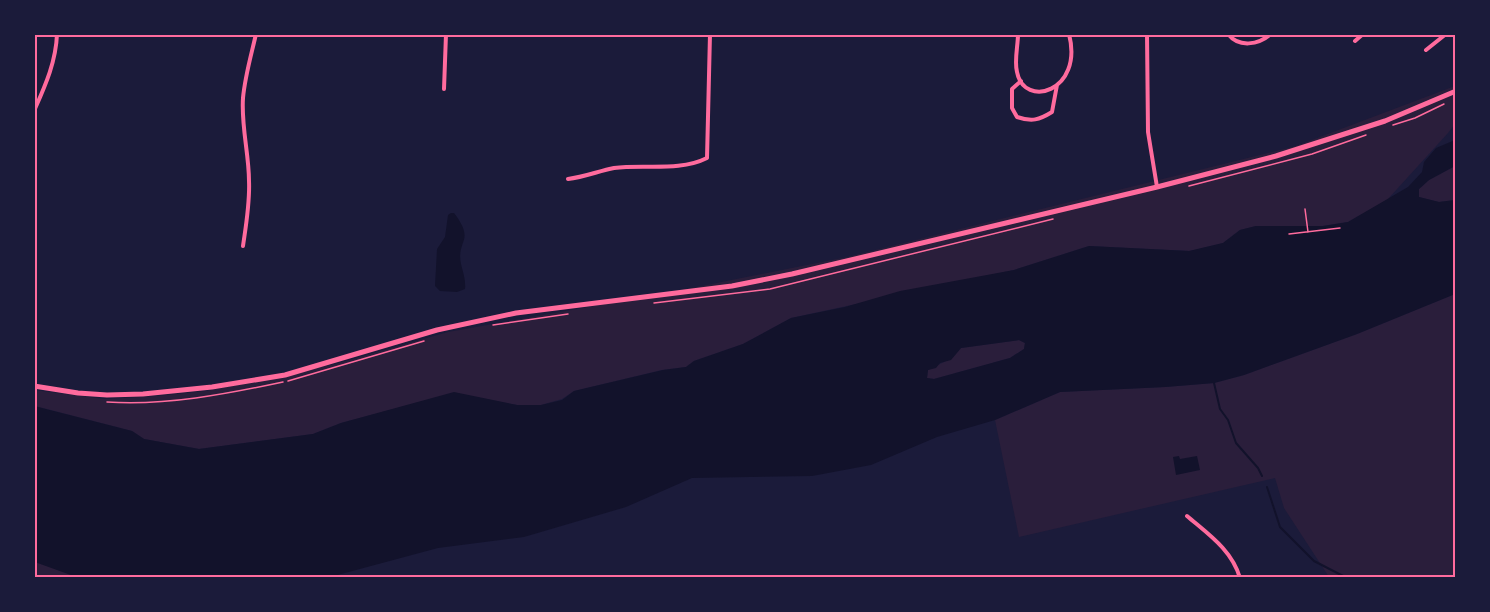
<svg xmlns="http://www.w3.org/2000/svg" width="1490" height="612" font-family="Quicksand,sans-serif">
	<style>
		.green { fill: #2a1e3b }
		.water { fill: #12122b; fill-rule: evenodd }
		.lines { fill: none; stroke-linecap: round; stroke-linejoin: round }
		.stream { stroke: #12122b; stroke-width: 2 }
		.path { stroke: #ff6b9d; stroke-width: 1.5 }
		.minor { stroke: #ff6b9d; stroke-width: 4 }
		.tertiary { stroke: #ff6b9d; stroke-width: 5 }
		.neatline { fill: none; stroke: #ff6b9d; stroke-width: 2 }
	</style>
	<rect width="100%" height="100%" fill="#1b1b3a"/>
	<!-- green -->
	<path class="green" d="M1455 86V124L1448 133 1387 200 1348 222 1323 226H1256L1240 230 1223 243 1190 251 1089 246 1014 270 791 318 743 344 694 361 686 367 662 370 574 391 562 399 541 405H517L454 393 341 423 313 434 199 449 144 439 132 431 35 406 34 390 105 399 156 396 206 391 335 364 448 332 667 293 847 257 1296 146Z
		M1455 166V200L1439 202 1419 197V189L1429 180Z
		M1455 294V577H1329L1284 508 1275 478 1019 537 995 420 1060 392 1165 387 1214 383 1244 375 1357 334Z
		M1019 340 1025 343 1024 349 1010 358 934 379 927 378 928 370 952 358 961 348Z
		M35 562 79 577H35Z"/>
	<!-- water -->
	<path class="water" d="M1455 140V166L1429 180 1419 189V197L1439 202 1455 200V294L1357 334 1244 375 1214 383 1165 387 1060 392 995 420 937 437 871 465 812 476 692 478 626 507 524 537 438 548 330 577 79 578 35 562 34 406 132 431 144 439 199 449 313 434 341 423 454 392 517 405H541L562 400 574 391 663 370 686 367 694 361 743 344 791 318 845 307 900 291 1014 270 1089 246 1189 251 1223 243 1240 230 1256 226H1323L1348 222 1408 187 1422 172 1424 162 1436 148ZM1019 340 1025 343 1024 349 1010 358 934 379 927 378 928 370 936 368 940 363 951 360 961 348Z
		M451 213H454C476 242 456 239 461 264 463 273 466 280 465 289L457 292 440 291 435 286 437 249 445 237 448 215Z
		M1179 456 1180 459 1197 456 1200 470 1176 475 1173 457Z"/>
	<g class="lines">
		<!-- stream -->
		<path class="stream" d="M1214 383 1220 409 1228 420 1236 443 1258 468 1262 476
			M1267 487 1280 527 1314 561 1347 578"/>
		<!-- path -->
		<path class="path" d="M1393 125 1415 118 1444 104
			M1189 186 1312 154 1366 135
			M1305 209 1308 232
			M1289 234 1340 228
			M654 303 770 289 1053 219
			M493 325 568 314
			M288 381 424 341
			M107 402C165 406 227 394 283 382"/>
		<!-- minor -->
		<path class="minor" d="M1018 34C1018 46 1014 61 1017 72 1024 109 1084 92 1069 34
			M1147 34 1148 132 1157 187
			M1228 34C1239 48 1258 45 1271 34
			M1355 41 1363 34
			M1426 50 1446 34
			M1021 81 1012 89V108L1017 117C1032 122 1039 120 1052 112L1057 85
			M444 89 446 34
			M34 111C45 86 56 62 57 34
			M568 179C584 177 599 171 614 168 645 164 679 172 707 158L710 34
			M243 246C246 225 250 203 249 181 249 154 241 126 243 98 245 76 251 56 256 34
			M1187 516C1208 534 1232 550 1240 578"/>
		<!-- tertiary -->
		<path class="tertiary" d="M34 386 78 393 107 395 143 394 212 387 285 375 437 330 516 313 732 286 792 274 1157 187 1276 156 1385 121 1456 91"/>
	</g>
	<!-- border -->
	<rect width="1490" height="612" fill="none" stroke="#1b1b3a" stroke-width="72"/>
	<rect x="36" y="36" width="1418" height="540" class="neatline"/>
</svg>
